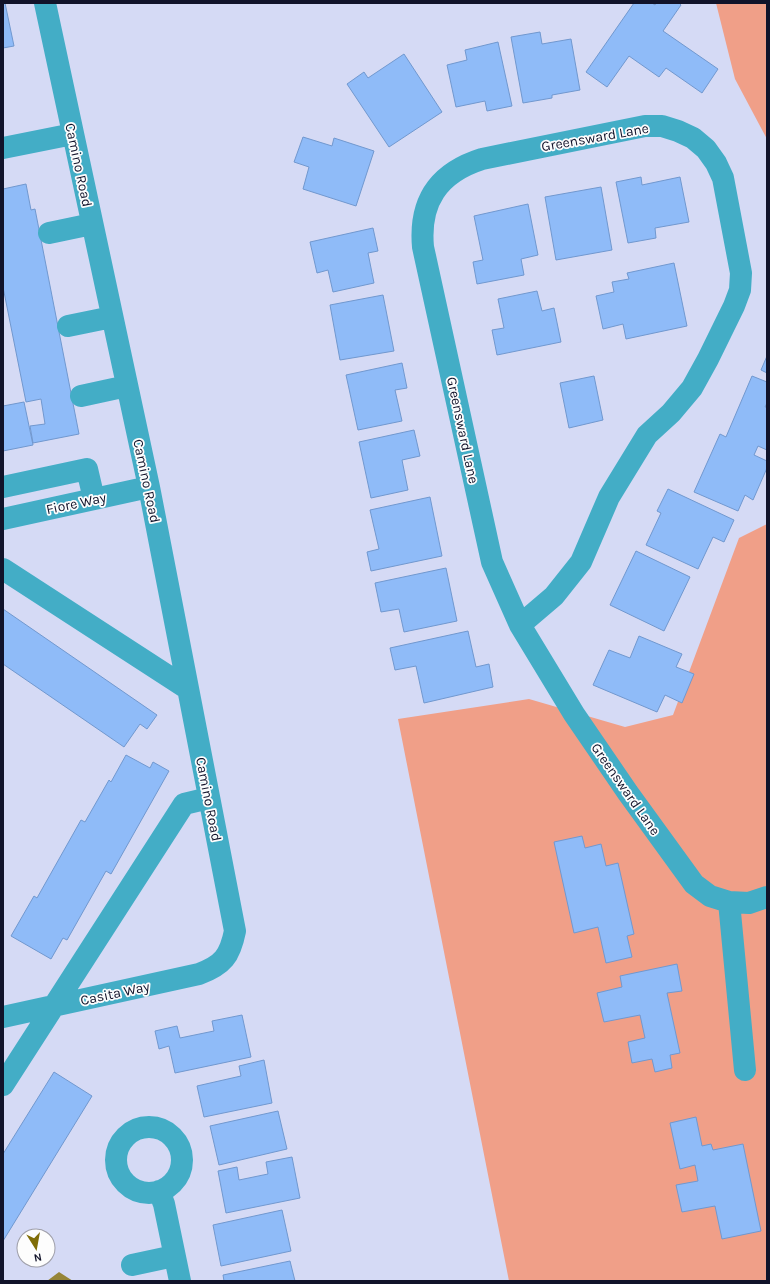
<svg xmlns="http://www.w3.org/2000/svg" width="770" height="1284" font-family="Karla,sans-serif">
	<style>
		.green { fill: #f09f88 }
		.water { fill: #968538 }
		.building { fill: #8fbbf8; stroke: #7198cf }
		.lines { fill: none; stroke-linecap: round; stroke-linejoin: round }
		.minor { stroke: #43adc6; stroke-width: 22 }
		.labels { text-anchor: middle; stroke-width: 3.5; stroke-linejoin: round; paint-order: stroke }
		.street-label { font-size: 14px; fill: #11132a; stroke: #fdfdfd }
	</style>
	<rect width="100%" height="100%" fill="#d5daf5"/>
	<!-- green -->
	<path class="green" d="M716 3H767V139L735 79Z
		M767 524V1281H509L398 719 529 699 625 727 673 715 739 538Z"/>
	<!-- water -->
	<path class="water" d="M59 1272 73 1281H47Z"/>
	<!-- building -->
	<path class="building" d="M3 3H5L14 46 3 48Z
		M634 3H652L655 5 656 3H679L681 5 663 31 718 69 702 93 666 68 659 77 629 56 607 87 586 72Z
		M540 32 542 44 571 39 580 90 552 95V98L523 103 511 37Z
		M498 42 512 106 487 111 485 101 456 107 447 65 467 60 465 50Z
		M404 54 442 112 389 147 347 84 364 72 368 78Z
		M303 137 332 146 334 138 374 151 356 206 303 189 309 167 294 162Z
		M641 177 642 185 680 177 689 222 655 228 656 238 628 243 616 182Z
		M26 184 31 210 35 209 79 434 33 443 30 426 45 424 41 399 26 402 3 287V189Z
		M601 187 612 250 556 260 545 197Z
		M528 204 538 255 521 259 524 275 477 284 473 262 483 260 474 216Z
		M373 228 378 251 368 253 374 283 333 292 328 270 317 273 310 242Z
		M674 263 687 326 626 339 623 324 603 329 596 296 614 292 612 282 629 279 627 273Z
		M537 291 542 311 554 308 561 342 497 355 492 330 504 328 498 299Z
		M383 295 394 351 340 360 330 305Z
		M767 356V373L761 370Z
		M402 363 407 388 395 390 402 421 358 430 346 375Z
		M594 376 603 420 569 428 560 383Z
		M752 376 767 382V403L765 407H767V450L758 446 754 455 767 461V468L753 500 745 495 738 511 694 492 720 434 726 437Z
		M24 402 33 445 3 451V406Z
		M414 430 420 456 402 460 408 490 371 498 359 442Z
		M668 489 734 520 724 542 713 537 698 569 646 545 661 513 657 511Z
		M430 497 442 556 371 571 367 552 379 549 370 510Z
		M636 551 690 577 664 631 610 605Z
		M446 568 457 621 404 632 399 609 381 612 375 583Z
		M3 609 157 715 147 729 140 724 124 747 3 664Z
		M468 631 476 667 489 664 493 687 424 703 416 666 395 670 390 648Z
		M639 636 682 654 676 667 694 674 682 703 665 695 657 712 593 685 609 650 630 658Z
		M126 755 150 768 153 762 169 771 111 874 106 871 67 940 63 938 51 959 11 936 34 896 37 898 81 820 85 822 109 780 111 782Z
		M582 836 585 848 601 844 606 866 618 863 634 934 627 936 632 957 606 963 598 927 574 933 554 842Z
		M677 964 682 991 667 993 680 1053 670 1055 672 1068 655 1072 652 1059 632 1063 628 1042 645 1038 640 1015 604 1022 597 993 622 987 620 976Z
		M242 1015 251 1057 175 1073 169 1046 159 1049 155 1031 177 1026 180 1038 214 1031 212 1021Z
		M264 1060 272 1103 204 1117 197 1086 241 1076 239 1066Z
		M54 1072 92 1096 3 1241V1154Z
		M278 1111 287 1149 219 1165 210 1126Z
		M696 1117 702 1146 711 1144 713 1150 743 1144 761 1231 722 1239 715 1206 682 1212 676 1185 698 1181 695 1165 680 1169 670 1123Z
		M292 1157 300 1198 226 1213 218 1171 237 1167 239 1180 268 1174 266 1162Z
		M282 1210 291 1251 221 1266 213 1225Z
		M290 1261 295 1281H224L223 1275Z"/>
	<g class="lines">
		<!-- minor -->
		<path class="minor" d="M645 126H662L678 131 693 138 706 149 716 163 723 178 741 273 740 290 734 306 708 359 692 388 671 413 647 435 609 497 581 562 554 596 520 625 492 562 423 247C419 202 438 173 482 159Z
			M3 148 73 134
			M49 233 92 224
			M68 326 112 317
			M81 396 127 386
			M3 487 87 469 94 499
			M3 519 149 487
			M3 569 188 689
			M520 625 574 714 628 793 694 884 710 896 729 902 749 903 767 897
			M729 902 745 1070
			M3 1017 199 974C223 965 230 956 235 931L149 487 45 3
			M3 1085 184 804 209 798
			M116 1160a33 33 0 1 1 66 0a33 33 0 1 1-66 0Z
			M159 1191 164 1204 180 1281
			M132 1265 174 1256"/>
	</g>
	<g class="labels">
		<!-- street labels -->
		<g class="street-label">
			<text transform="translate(595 137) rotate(-10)" y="5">Greensward Lane</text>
			<text transform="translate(79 165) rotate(78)" y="5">Camino Road</text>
			<text transform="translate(463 430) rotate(78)" y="5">Greensward Lane</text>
			<text transform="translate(147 481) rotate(78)" y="5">Camino Road</text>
			<text transform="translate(76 503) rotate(-12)" y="5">Fiore Way</text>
			<text transform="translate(626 789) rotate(55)" y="5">Greensward Lane</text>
			<text transform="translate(209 799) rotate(79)" y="5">Camino Road</text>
			<text transform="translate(115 993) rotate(-12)" y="5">Casita Way</text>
		</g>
	</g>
	<!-- border -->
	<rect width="770" height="1284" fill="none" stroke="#11132a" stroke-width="8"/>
	<!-- north arrow -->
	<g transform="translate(36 1248) rotate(169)"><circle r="19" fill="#fdfdfd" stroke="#9f9fa9"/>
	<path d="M0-3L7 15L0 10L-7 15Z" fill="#806d07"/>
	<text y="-6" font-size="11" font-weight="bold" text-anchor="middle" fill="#11132a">N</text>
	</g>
</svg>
